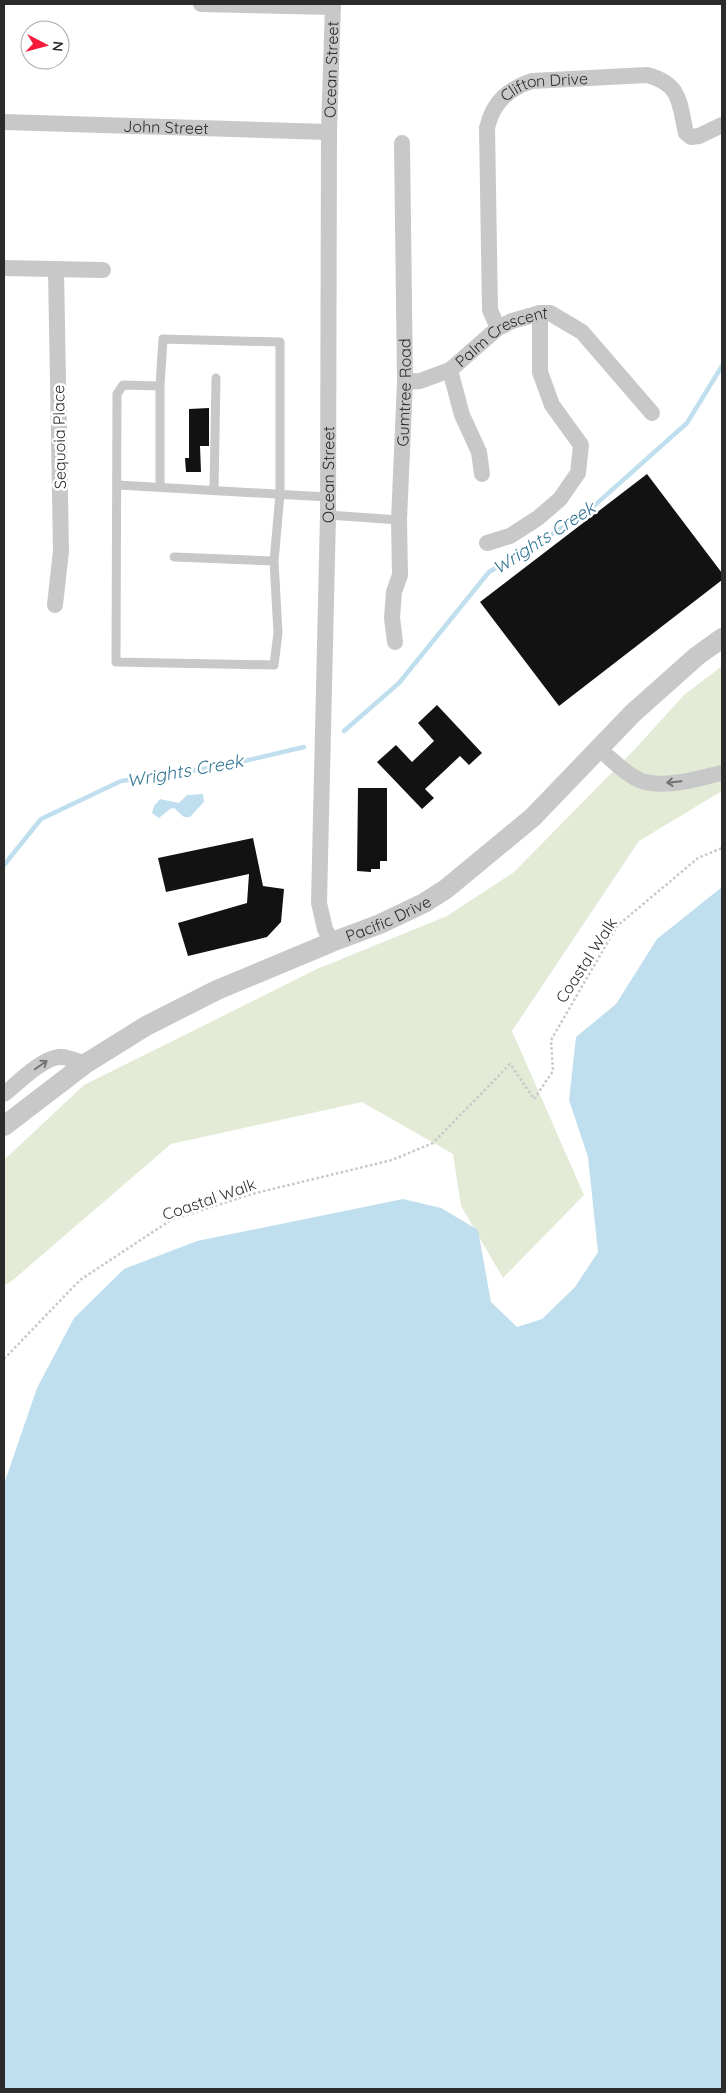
<svg xmlns="http://www.w3.org/2000/svg" width="726" height="2093" font-family="Quicksand,sans-serif">
	<style>
		.green { fill: #e3ebd7 }
		.water { fill: #c0dfee }
		.lines { fill: none; stroke-linecap: round; stroke-linejoin: round }
		.stream { stroke: #c0dfee; stroke-width: 4.5 }
		.building { fill: #121212 }
		.path { stroke: #c8c8c8; stroke-width: 2.5; stroke-dasharray: 2.5 2.5; stroke-linecap: butt }
		.service { stroke: #c8c8c8; stroke-width: 9 }
		.minor { stroke: #c8c8c8; stroke-width: 16 }
		.tertiary { stroke: #c8c8c8; stroke-width: 20 }
		.oneway { stroke: #727272 }
		.labels { text-anchor: middle; stroke-width: 5; stroke-linejoin: round; paint-order: stroke }
		.street-label { font-size: 16px; fill: #2b2b2b; stroke: #fff }
		.water-label { font-size: 18px; font-style: italic; fill: #337594; stroke: #fff }
	</style>
	<rect width="100%" height="100%" fill="#fff"/>
	<!-- green -->
	<path class="green" d="M722 666V791L639 841 512 1031 584 1195 503 1278 461 1206 453 1154 362 1102 171 1144 13 1280 4 1286V1160L84 1085 317 969 447 916 514 872 635 749 684 695Z"/>
	<!-- water -->
	<path class="water" d="M203 794 204 802 190 817H184L174 808 170 809 159 818 152 813 154 806 160 799 179 803 187 795Z
		M722 887V2089H4V1484L37 1388 74 1318 124 1269 197 1241 403 1199 441 1208 478 1230 491 1302 517 1327 542 1319 575 1287 598 1252 588 1157 569 1100 576 1037 616 1004 657 939Z"/>
	<g class="lines">
		<!-- stream -->
		<path class="stream" d="M344 731 399 683 489 572 585 514 687 423 722 366
			M4 865 41 819 121 781 223 766 304 747"/>
	</g>
	<!-- building -->
	<path class="building" d="M209 408V446H200L201 472H186L185 458H189V409Z
		M647 474 722 573V580L559 706 480 602Z
		M437 705 482 753 469 765 460 756 425 789 434 798 422 809 377 762 396 745 412 762 434 741 418 723Z
		M358 788H387V861H380V869H371V872L357 871Z
		M253 838 263 886 284 889 281 922 267 937 188 956 178 923 247 903 249 874 166 892 158 858Z"/>
	<g class="lines">
		<!-- path -->
		<path class="path" d="M4 1359 80 1280 171 1220 252 1194 392 1160 433 1143 510 1064 534 1099 553 1071 551 1040 617 926 698 858 722 848"/>
		<!-- service -->
		<path class="service" d="M160 386 123 385 117 394 116 662 274 665 278 633 274 561 280 494V342L163 339 160 386V487
			M118 485 327 497
			M214 490 216 378
			M328 515 399 520
			M174 557 274 561"/>
		<!-- minor -->
		<g class="minor">
			<path d="M201 4 333 7"/>
			<path id="s1" d="M4 122 329 132"/>
			<path d="M4 268 103 270"/>
			<path id="s2" d="M498 328 490 310 487 128C493 102 508 89 532 81L647 75C682 84 679 104 686 133L691 137 699 136 722 125"/>
			<path d="M450 370 462 415 479 452 482 474"/>
			<path id="s3" d="M405 382 420 381 450 370 498 328 512 321 540 313H550L582 332 652 413"/>
			<path d="M487 543 510 536 538 518 560 499 578 473 581 445 552 405 540 372V313"/>
			<path d="M55 605 61 551 56 269"/>
			<path id="s4" d="M395 642 392 618 394 592 400 575 399 520 405 382 402 143"/>
			<path d="M599 749C612 759 627 776 642 781 667 789 698 778 722 773"/>
			<path id="s5" d="M332 942 325 929 319 903 328 515 329 132 333 4"/>
			<path d="M4 1094C18 1083 41 1059 59 1057 67 1056 77 1061 85 1064"/>
		</g>
		<!-- tertiary -->
		<path class="tertiary" id="s6" d="M4 1126 85 1064 146 1026 217 990 332 942 380 924 424 903 446 889 533 817 633 713 697 656 722 638"/>
	</g>
	<!-- one-way arrows -->
	<defs><path id="oneway-shaft" d="M-6 0H5M1.5-3L5.5 0L1.5 3" fill="none" stroke-width="1.6" stroke-linecap="round" stroke-linejoin="round" transform="scale(1.25)"/></defs>
	<g class="oneway">
		<use href="#oneway-shaft" transform="translate(674 782) rotate(174)"/>
		<use href="#oneway-shaft" transform="translate(41 1065) rotate(-35)"/>
	</g>
	<g class="labels">
		<!-- street labels -->
		<g class="street-label">
			<text dy="6" stroke="none"><textPath href="#s5" startOffset="875">Ocean Street</textPath></text>
			<text dy="6" stroke="none"><textPath href="#s2" startOffset="281">Clifton Drive</textPath></text>
			<text dy="6" stroke="none"><textPath href="#s1" startOffset="162">John Street</textPath></text>
			<text dy="6" stroke="none"><textPath href="#s3" startOffset="110">Palm Crescent</textPath></text>
			<text dy="6" stroke="none"><textPath href="#s4" startOffset="251">Gumtree Road</textPath></text>
			<text transform="translate(59 437) rotate(-91)" y="6">Sequoia Place</text>
			<text dy="6" stroke="none"><textPath href="#s5" startOffset="470">Ocean Street</textPath></text>
			<text dy="6" stroke="none"><textPath href="#s6" startOffset="439">Pacific Drive</textPath></text>
			<text transform="translate(586 960) rotate(-57)" y="6">Coastal Walk</text>
			<text transform="translate(209 1199) rotate(-19)" y="6">Coastal Walk</text>
		</g>
		<!-- water labels -->
		<g class="water-label">
			<text transform="translate(544 538) rotate(-33)" y="6">Wrights Creek</text>
			<text transform="translate(185 771) rotate(-10)" y="6">Wrights Creek</text>
		</g>
	</g>
	<!-- border -->
	<rect width="726" height="2093" fill="none" stroke="#2b2b2b" stroke-width="10"/>
	<!-- north arrow -->
	<g transform="translate(45 45) rotate(96)"><circle r="24" fill="#ffffff" stroke="#aaaaaa"/>
	<path d="M0-4L9 19L0 12L-9 19Z" fill="#f61939"/>
	<text y="-8" font-size="14" font-weight="bold" text-anchor="middle" fill="#2b2b2b">N</text>
	</g>
</svg>
